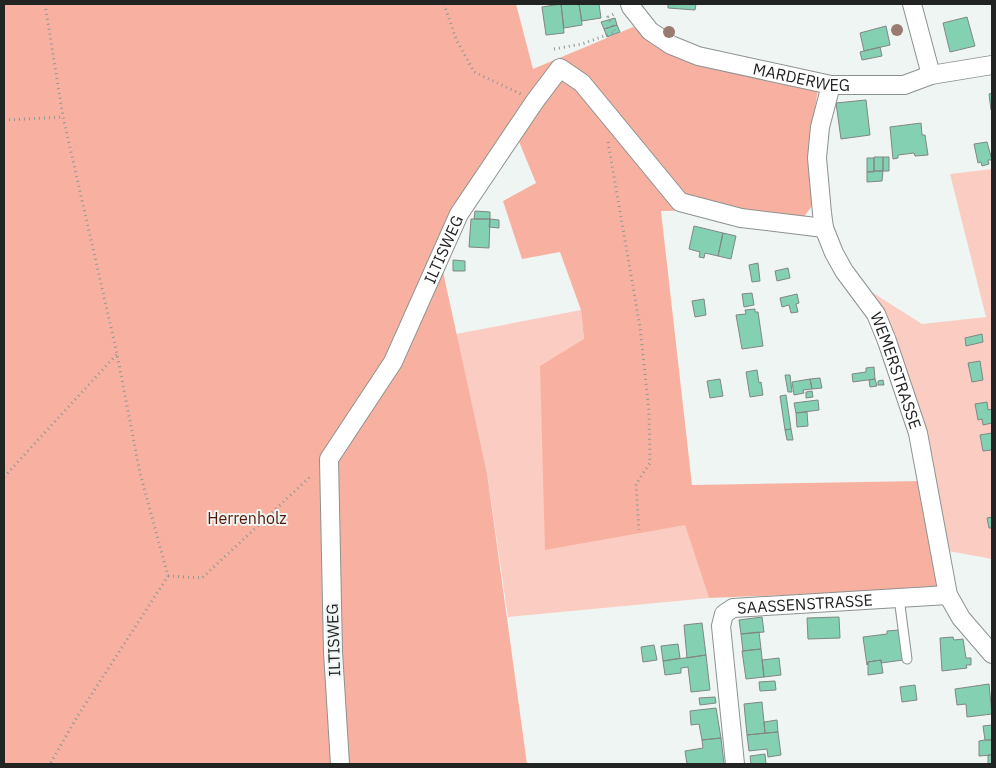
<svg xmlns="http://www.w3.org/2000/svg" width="996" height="768" font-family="'IBM Plex Sans',sans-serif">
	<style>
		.green { fill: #fbcdc2 }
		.forest { fill: #f8b1a0 }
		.building { fill: #83d0b3; stroke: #818784 }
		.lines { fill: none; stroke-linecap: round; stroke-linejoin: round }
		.lane-casing { stroke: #8c9290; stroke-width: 11 }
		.street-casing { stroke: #8c9290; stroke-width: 20 }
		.path { stroke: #919694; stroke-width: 3; stroke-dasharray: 1 4; stroke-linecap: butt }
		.lane { stroke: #fff; stroke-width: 9 }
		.street { stroke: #fff; stroke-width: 18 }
		.tree { fill: #997b72 }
		.labels { text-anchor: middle; stroke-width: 4; stroke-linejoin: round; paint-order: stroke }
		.street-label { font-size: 16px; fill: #222423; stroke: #eef5f2 }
		.park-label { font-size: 16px; fill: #54170a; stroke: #eef5f2 }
	</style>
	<rect width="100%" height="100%" fill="#eef5f2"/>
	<!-- green -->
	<path class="green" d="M992 169V559L943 550 921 432 859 284 922 324 986 317 950 174Z
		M581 310 584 340 545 549 685 524 709 598 508 617 487 473 456 334Z"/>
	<!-- forest -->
	<path class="forest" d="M4 4H516L533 69 633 27 664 48 818 88 808 159 812 206 803 218 742 210 661 211 692 485 922 481 941 589 709 598 685 525 545 550 540 366 584 339 581 310 560 252 522 259 503 201 536 183 513 127 438 249 487 473 527 764H4Z"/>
	<!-- building -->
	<path class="building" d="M561 4H579L582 25 564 28Z
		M561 4 564 33 546 35 542 7Z
		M579 4H599L601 18 582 21Z
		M668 4H696L695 10 668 8Z
		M967 17 975 46 950 52 943 23Z
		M615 18 617 25 604 29 601 22Z
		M617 25 620 32 607 37 604 29Z
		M886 26 890 45 864 51 860 33Z
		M880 47 882 56 862 60 860 52Z
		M992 93V109L991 110 989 94Z
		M866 100 870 135 841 139 836 103Z
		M921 123 922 135H925L928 155 915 156 914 153 898 155V158L893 159 890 127Z
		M987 142 992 160H988L989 164 982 166 981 162 978 163 974 144Z
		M874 157H883V171H874Z
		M883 157H889V171H883Z
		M867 158H874V172H867Z
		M874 171H883L882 181 867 182V172Z
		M475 211 490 212V219H474Z
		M471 219H490L489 248 469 247Z
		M490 219 499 220V228L489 227Z
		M694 226 723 233 718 256 705 253 704 258 699 257 700 252 689 249Z
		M723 233 736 236 731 259 718 256Z
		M453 260 465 261V271H453Z
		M758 263 760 281 752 282 749 265Z
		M788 268 790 278 777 281 775 271Z
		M752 293 754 305 744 307 742 294Z
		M797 294 799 303 796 304 798 312 791 313 789 305 782 307 780 298Z
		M704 299 706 315 695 317 692 301Z
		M755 309V312H758L763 346 742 349 736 315 746 314 745 310Z
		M982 334 983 342 966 346 965 338Z
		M980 361 983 380 972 382 968 363Z
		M874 367 875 379 853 382 852 374 866 372V368Z
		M757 370 759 383 761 382 763 395 750 397 746 372Z
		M785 375H790L792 392H788Z
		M820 378 822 388 812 389 810 379Z
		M720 379 723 396 710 398 707 381Z
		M810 379 812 389 803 390 804 393 794 395 792 382Z
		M875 379 877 386 870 387 869 380Z
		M883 380 884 385H878V381Z
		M812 391 813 397 806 398V392Z
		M786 395 791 429 785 430 780 396Z
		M818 400 819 410 796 413 794 403Z
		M987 402 988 410 992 409V423L983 425 982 419 978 420 975 404Z
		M807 412 808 426 797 427 796 413Z
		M791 429 793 440H787L785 430Z
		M992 433V450L983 451 980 435Z
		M992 517V528H989L987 518Z
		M762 617 764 632 741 634 739 620Z
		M839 617 840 638 808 639 807 618Z
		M702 623 706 655 687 658 684 625Z
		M899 630 903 660 881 663V660L868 662 867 665 863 637 887 634V631Z
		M759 632 761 649 743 651 741 634Z
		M953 637 954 640 963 639 966 658H971V665H966L967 668 942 671 940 638Z
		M678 644 680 658 663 661 661 646Z
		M654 645 657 660 643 662 641 647Z
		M761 649 764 677 746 679 742 651Z
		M706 655 710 690 691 692 688 667 681 668V673L665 675 663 661Z
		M779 658 781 675 764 677 762 660Z
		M881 660 883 673 868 675V662Z
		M775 681 776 690 760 691 759 682Z
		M989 684 992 714 967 717 966 704 957 705 955 689Z
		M915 685 917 700 902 702 900 687Z
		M715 697 716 703 700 705 699 698Z
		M762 702 765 733 747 735 744 704Z
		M716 708 721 738 702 740 699 724 691 725 690 711Z
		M777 720 778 732 765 733 764 722Z
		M992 725V740H985L983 726Z
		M778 732 781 755 768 757 767 749 749 751 747 735Z
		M721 738 724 764H687L685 751 703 748 702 740Z
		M985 740H992V755L979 756V741Z
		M765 754 766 764H751L750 756Z
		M988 755H992V764H988Z"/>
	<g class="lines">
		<defs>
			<path id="lane" d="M899 598 907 659"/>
			<g id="street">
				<path id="s1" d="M630 4 631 7 650 31 671 45 698 56 831 85H904L931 75 992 65"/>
				<path d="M912 4 931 75"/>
				<path id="s2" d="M831 85 820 127 817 158 822 213 824 228 834 253 844 271 876 314 887 341 918 433 948 595 961 618 992 654"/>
				<path id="s3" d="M340 764 333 652 329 459 393 362 459 214 535 101 560 68 582 83 680 202 741 218 824 228"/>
				<path id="s4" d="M735 764 721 626 724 614 733 608 948 595"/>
			</g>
		</defs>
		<!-- lane casing -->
		<use href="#lane" class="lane-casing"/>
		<!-- street casing -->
		<use href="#street" class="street-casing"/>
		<!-- path -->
		<path class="path" d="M45 4 63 117 117 354 140 473 168 576 77 717 50 764
			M444 4 456 39 474 72 521 94
			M554 49 582 44 615 32 608 17 616 13
			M4 120 63 117
			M608 142 640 327 649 411 650 463 636 484 639 530
			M4 477 117 354
			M168 576 202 578 312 475"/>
		<!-- lane -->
		<use href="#lane" class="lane"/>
		<!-- street -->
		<use href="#street" class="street"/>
	</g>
	<!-- trees -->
	<g class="tree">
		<circle cx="897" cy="30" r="6"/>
		<circle cx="669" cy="32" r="6"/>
	</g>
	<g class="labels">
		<!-- street labels -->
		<g class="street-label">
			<text dy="6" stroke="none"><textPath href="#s1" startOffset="194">MARDERWEG</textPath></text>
			<text dy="6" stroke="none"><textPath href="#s3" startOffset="545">ILTISWEG</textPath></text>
			<text dy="6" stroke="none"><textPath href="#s2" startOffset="306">WEMERSTRASSE</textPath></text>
			<text dy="6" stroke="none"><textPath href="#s4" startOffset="234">SAASSENSTRASSE</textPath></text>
			<text transform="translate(333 640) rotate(-92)" y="6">ILTISWEG</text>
		</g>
		<!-- park labels -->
		<g class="park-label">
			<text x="247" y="524">Herrenholz</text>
		</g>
	</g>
	<!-- border -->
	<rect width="996" height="768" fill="none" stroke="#222423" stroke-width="10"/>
</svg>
